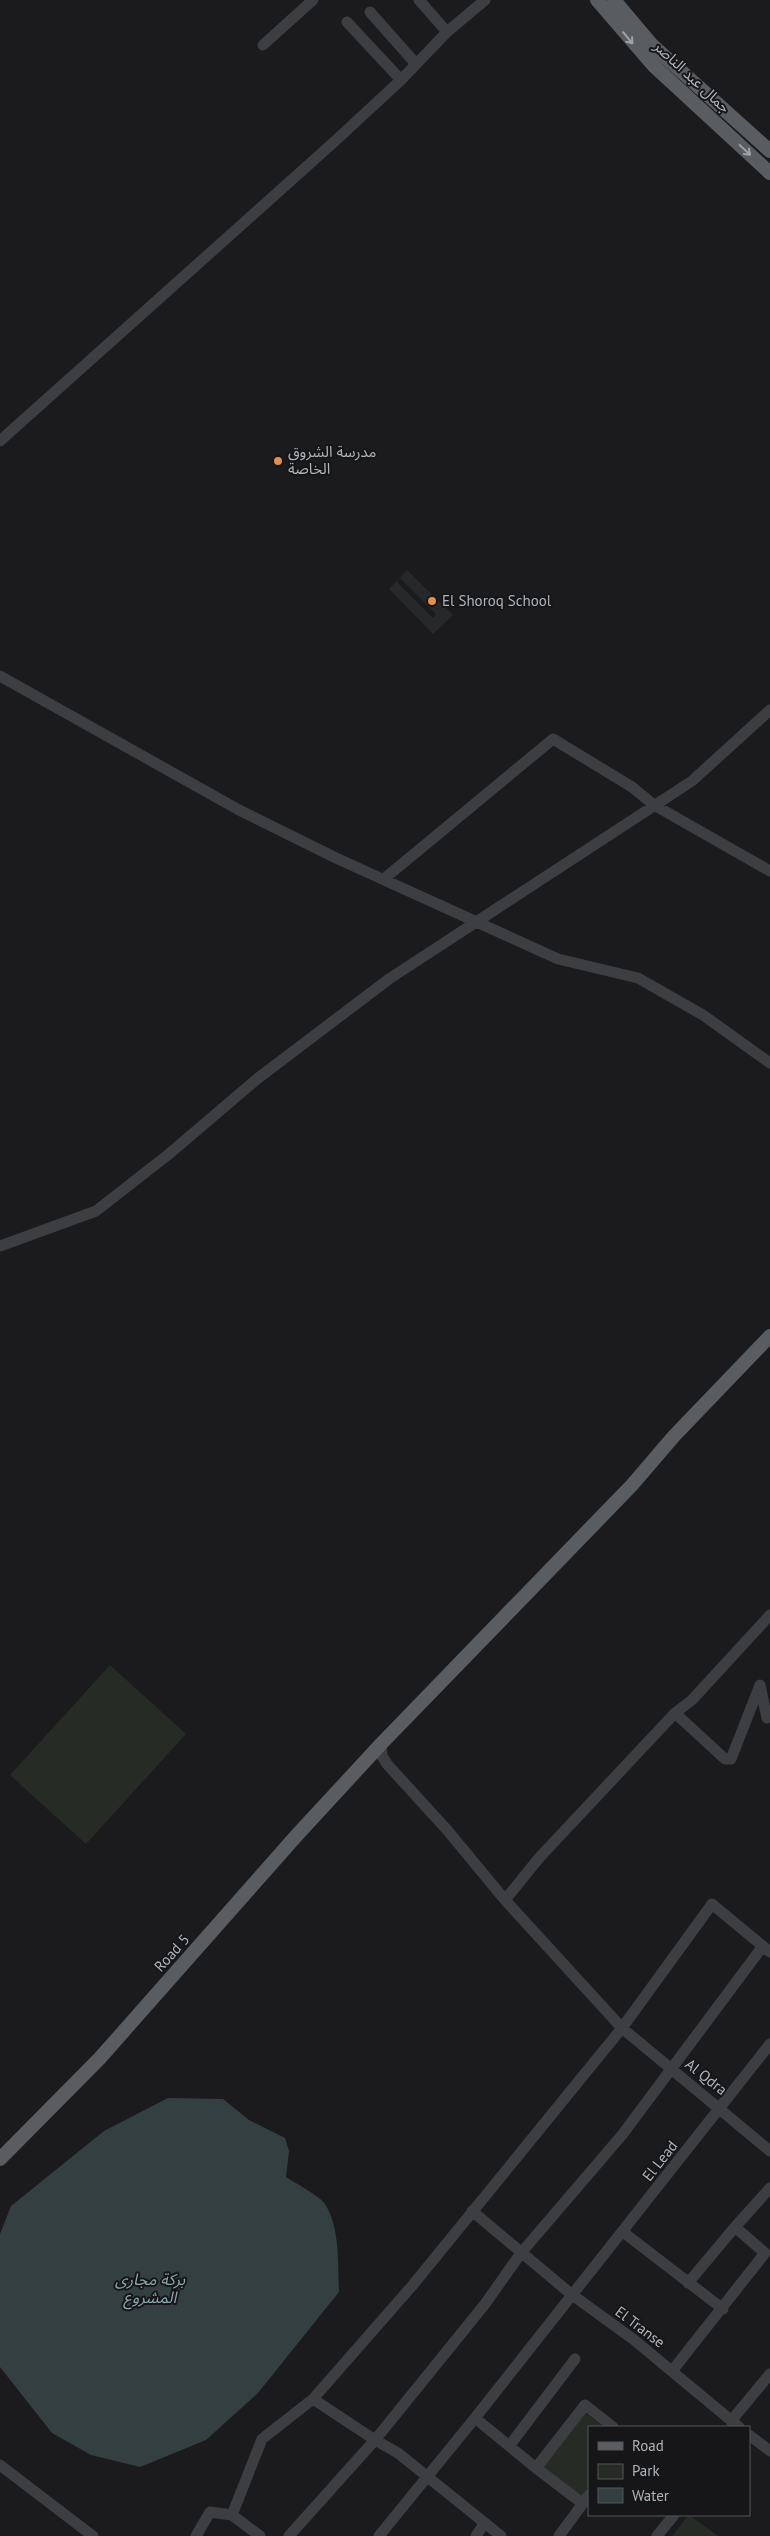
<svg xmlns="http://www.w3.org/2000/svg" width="770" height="2536" font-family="'PT Sans','Noto Sans Arabic',sans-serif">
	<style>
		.built { fill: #27282a; fill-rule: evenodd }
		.green { fill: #262c25 }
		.water { fill: #343f42 }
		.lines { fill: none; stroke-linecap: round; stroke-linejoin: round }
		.minor { stroke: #3c3e41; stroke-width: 11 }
		.major { stroke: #595c60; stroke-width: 14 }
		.oneway { stroke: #9ea3a9 }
		.poi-dot { fill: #de8f52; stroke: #161618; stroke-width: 2 }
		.labels { text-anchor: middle; stroke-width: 4; stroke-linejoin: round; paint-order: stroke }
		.street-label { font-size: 15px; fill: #afb5bb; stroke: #161618 }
		.poi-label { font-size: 15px; fill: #afb5bb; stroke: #161618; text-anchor: start }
		.water-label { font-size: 16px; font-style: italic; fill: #8ba8b1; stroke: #161618 }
	</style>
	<rect width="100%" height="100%" fill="#1b1b1d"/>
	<!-- built -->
	<path class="built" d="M407 570 453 615 433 634 389 589ZM400 578 436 614 433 618 397 582Z"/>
	<!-- green -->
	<path class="green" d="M110 1665 186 1734 86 1844 10 1775Z
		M582 2411 604 2427H589V2487L581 2497 540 2467Z
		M689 2515 718 2536H672Z"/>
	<!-- water -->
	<path class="water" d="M168 2098 223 2099 249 2120 285 2138 289 2151 286 2177C295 2183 320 2196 325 2204 340 2227 338 2265 339 2292L258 2393 206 2440 140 2467 91 2455 52 2433 0 2367V2234L11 2206 104 2131Z"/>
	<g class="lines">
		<!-- minor -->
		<path class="minor" d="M419 0 447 32
			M370 12 416 64
			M347 22 401 80
			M263 45 313 0
			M0 441 334 142 401 80 447 32 485 0
			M0 676 239 810 336 858 558 959 638 978 703 1015 770 1063
			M385 878 553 739 632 787 654 805 770 871
			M0 1246 96 1211 169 1154 257 1079 389 979 692 781 770 710
			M675 1713 725 1759H731L760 1685 767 1718 770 1715
			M381 1744 382 1756 387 1764 448 1831 505 1900 622 2028 770 2151
			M505 1900 539 1858 675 1713 692 1700 770 1615
			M472 2211 571 2294 633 2339 739 2427
			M623 2232 723 2309
			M688 2283 735 2227
			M672 2371 765 2253 735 2227 770 2188
			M313 2399 375 2440 398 2453 501 2536
			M475 2418 536 2468
			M731 2421 770 2374
			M749 2435 770 2451
			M510 2445 575 2359
			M0 2465 93 2536
			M582 2503 536 2468 585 2405 613 2427
			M232 2515 260 2536
			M196 2536 210 2512 232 2515 262 2439 313 2399 412 2286 622 2028 712 1904 770 1952
			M289 2536 375 2440 485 2304 521 2253 622 2135 763 1946
			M379 2536 475 2418 770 2044
			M476 2536 484 2524
			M559 2536 589 2495
			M657 2536 674 2515"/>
		<!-- major -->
		<path class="major" d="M597 0 653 65 770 173
			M614 0 652 45 770 151
			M0 2159 100 2058 297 1835 381 1744 632 1485 674 1436 770 1336"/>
	</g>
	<!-- one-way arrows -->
	<defs><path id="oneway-shaft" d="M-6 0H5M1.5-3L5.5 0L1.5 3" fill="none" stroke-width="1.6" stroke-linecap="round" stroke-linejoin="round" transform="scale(1.25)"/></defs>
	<g class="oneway">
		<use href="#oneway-shaft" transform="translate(628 38) rotate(50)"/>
		<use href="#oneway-shaft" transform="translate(745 150) rotate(43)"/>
	</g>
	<!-- markers -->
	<g class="poi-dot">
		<circle cx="278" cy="461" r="5"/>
		<circle cx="432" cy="601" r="5"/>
	</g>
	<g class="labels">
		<!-- street labels -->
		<g class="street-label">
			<text transform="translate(692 77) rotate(43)" y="5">جمال عبد الناصر</text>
			<text transform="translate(172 1953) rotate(-48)" y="5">Road 5</text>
			<text transform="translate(706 2077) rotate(38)" y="5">Al Qdra</text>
			<text transform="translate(660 2161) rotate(-52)" y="5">El Lead</text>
			<text transform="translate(640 2327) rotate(37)" y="5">El Transe</text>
		</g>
		<!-- poi labels -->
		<g class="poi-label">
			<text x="288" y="457">مدرسة الشروق<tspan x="288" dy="17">الخاصة</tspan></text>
			<text x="442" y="606">El Shoroq School</text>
		</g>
		<!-- water labels -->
		<g class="water-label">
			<text x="150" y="2285">بركة مجارى<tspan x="150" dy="18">المشروع</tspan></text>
		</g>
	</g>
	<!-- legend -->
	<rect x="588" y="2426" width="162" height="90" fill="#161618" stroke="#535659"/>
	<rect x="598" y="2442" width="25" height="8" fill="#595c60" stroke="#535659"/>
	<text x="632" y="2451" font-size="15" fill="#afb5bb">Road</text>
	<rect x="598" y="2464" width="25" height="15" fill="#262c25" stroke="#535659"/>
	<text x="632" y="2476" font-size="15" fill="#afb5bb">Park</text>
	<rect x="598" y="2488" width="25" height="15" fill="#343f42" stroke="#535659"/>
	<text x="632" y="2501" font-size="15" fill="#afb5bb">Water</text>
</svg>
